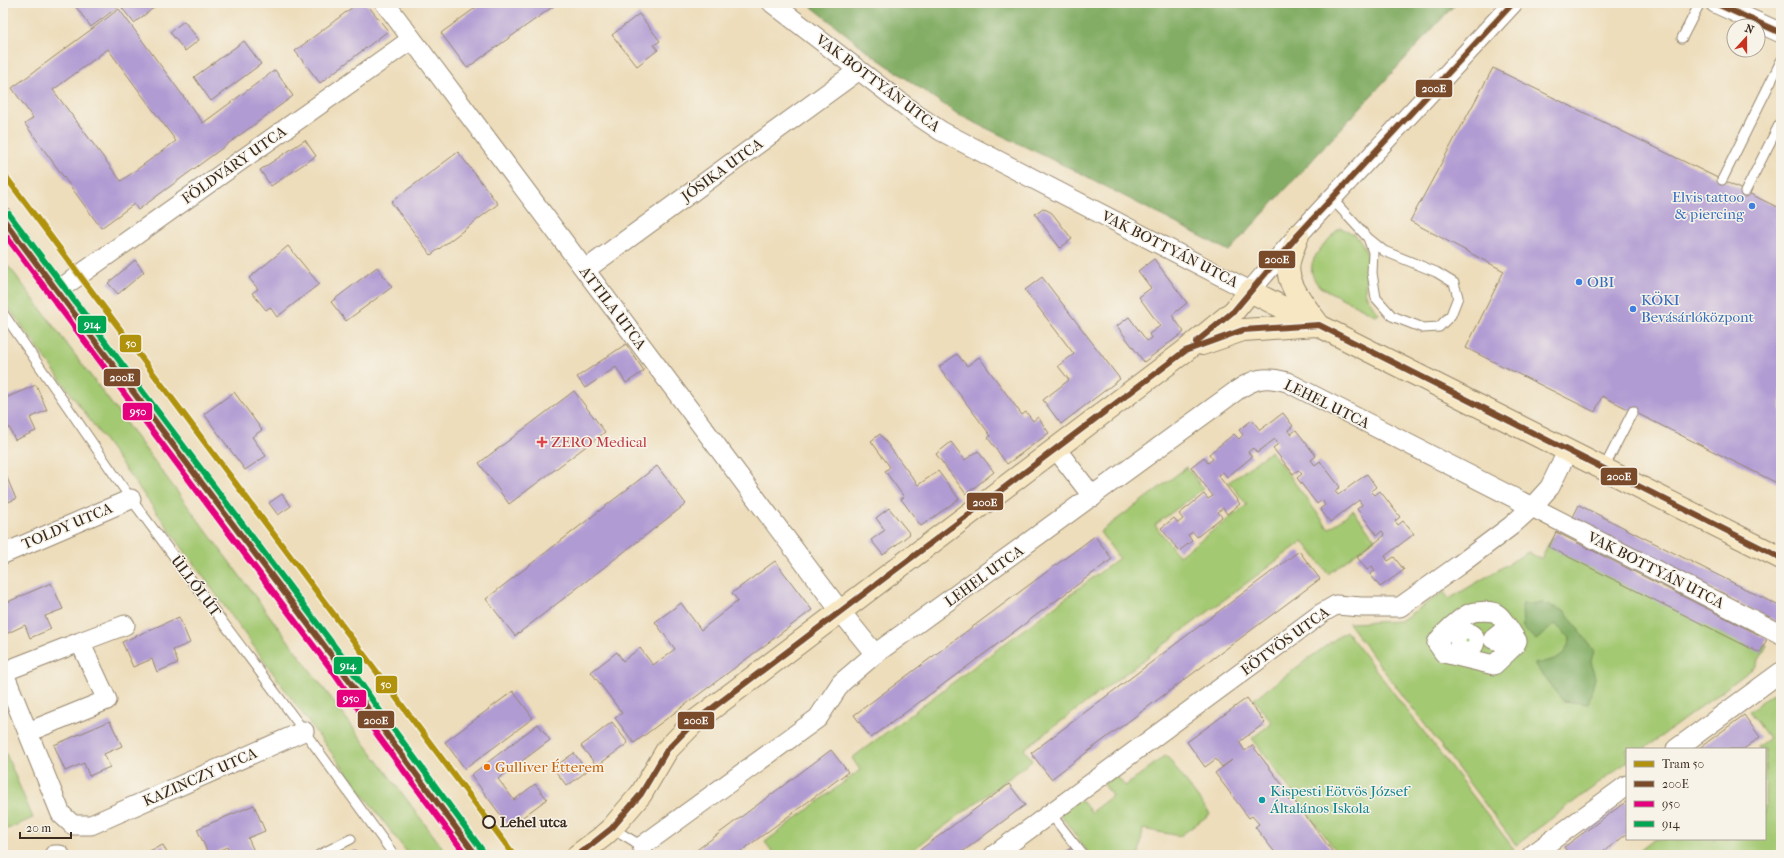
<svg xmlns="http://www.w3.org/2000/svg" width="1784" height="858" font-family="'IM FELL French Canon',serif">
	<style>
		.green { fill: #a4c973; stroke: #707a48 }
		.forest { fill: #83ad65; stroke: #5f6c42 }
		.building { fill: #b19bd3; fill-rule: evenodd }
		.lines { fill: none; stroke-linecap: round; stroke-linejoin: round }
		.lane-casing { stroke: #94846c; stroke-width: 11 }
		.street-casing { stroke: #94846c; stroke-width: 21 }
		.secondary-casing { stroke: #94846c; stroke-width: 24 }
		.lane { stroke: #fff; stroke-width: 9 }
		.street { stroke: #fff; stroke-width: 19 }
		.secondary { stroke: #f7e8c3; stroke-width: 22 }
		.bus-1-casing { stroke: #f7f3e8; stroke-width: 9 }
		.bus-2-casing { stroke: #f7f3e8; stroke-width: 9 }
		.bus-3-casing { stroke: #f7f3e8; stroke-width: 9 }
		.bus-1 { stroke: #7a4b2a; stroke-width: 6 }
		.bus-2 { stroke: #e5007d; stroke-width: 6 }
		.bus-3 { stroke: #00a651; stroke-width: 6 }
		.tram-1-casing { stroke: #f7f3e8; stroke-width: 9 }
		.tram-1 { stroke: #b1920c; stroke-width: 6 }
		.shop-dot { fill: #3f7fe0; stroke: #f7f3e8; stroke-width: 1.5 }
		.health-dot { fill: #e0444e; stroke: #f7f3e8; stroke-width: 1.5 }
		.food-dot { fill: #e8710a; stroke: #f7f3e8; stroke-width: 1.5 }
		.culture-dot { fill: #0f9aa8; stroke: #f7f3e8; stroke-width: 1.5 }
		.stop-dot { fill: #f7f3e8; stroke: #3b2a1e; stroke-width: 2 }
		.labels { text-anchor: middle; stroke-width: 3; stroke-linejoin: round; paint-order: stroke }
		.street-label { font-size: 15px; fill: #3b2a1e; stroke: #f7f3e8 }
		.shop-label { font-size: 15px; fill: #366cbe; stroke: #f7f3e8; text-anchor: start }
		.health-label { font-size: 15px; fill: #be3a42; stroke: #f7f3e8; text-anchor: start }
		.food-label { font-size: 15px; fill: #c56008; stroke: #f7f3e8; text-anchor: start }
		.culture-label { font-size: 15px; fill: #0d838f; stroke: #f7f3e8; text-anchor: start }
		.stop-label { font-size: 15px; font-weight: bold; fill: #3b2a1e; stroke: #f7f3e8; text-anchor: start }
		.line-badge { stroke: #f7f3e8; stroke-width: 1.5 }
		.badge-label { font-size: 11px; text-anchor: middle; font-weight: bold; fill: #fff }
	</style>
	<rect width="100%" height="100%" fill="#f7f3e8"/>
	<filter id="ink" filterUnits="userSpaceOnUse"><feTurbulence type="fractalNoise" baseFrequency=".025" numOctaves="2"/><feDisplacementMap in="SourceGraphic" scale="8" xChannelSelector="R" yChannelSelector="G"/><feConvolveMatrix kernelMatrix="1 2 1 2 8 2 1 2 1" color-interpolation-filters="sRGB"/></filter>
	<filter id="wash" filterUnits="userSpaceOnUse"><feTurbulence type="fractalNoise" baseFrequency=".012" numOctaves="4" result="noise"/><feDisplacementMap in="SourceGraphic" scale="16" xChannelSelector="R" yChannelSelector="G"/><feGaussianBlur stdDeviation="0.9" result="paint"/><feColorMatrix in="noise" values="0 0 0 0 0 0 0 0 0 0 0 0 0 0 0 0 0 1.4 0 .05"/><feComposite in="paint" operator="in"/></filter>
	<g filter="url(#wash)">
		<rect width="100%" height="100%" fill="#edddbb"/>
		<!-- green -->
		<path class="green" d="M1339 228C1357 232 1367 245 1368 264 1368 274 1363 285 1366 295 1369 301 1375 308 1379 314L1377 316 1320 287C1298 264 1324 246 1339 228Z
			M4 263 11 269 448 855H409L312 727 3 300V264Z
			M1271 451 1329 529 1353 510 1375 539 1328 574 1303 541 1024 749 1032 761 906 855H775L765 842 860 770 852 758 1119 558 1100 532 1187 467 1203 489 1155 525 1179 556 1247 505 1229 482Z
			M1552 537 1767 645 1756 666 1644 749H1627V762L1516 845 1348 623 1400 621 1444 592 1449 599 1528 552 1541 559Z
			M1346 631 1514 849 1506 855H1339L1252 738 1272 723 1254 699Z
			M1773 693 1781 703V854L1634 855 1655 839H1765V749H1758L1757 747 1769 738 1749 711Z
			M3 747 33 818 3 831Z
			M1166 755 1210 814 1180 836 1143 829 1139 855H1090L1060 814 1077 801 1083 802 1091 812 1112 796 1104 784 1116 776 1125 786Z"/>
		<!-- forest -->
		<path class="forest" d="M807 3H1456L1229 251 1080 173 959 115 875 57Z
			M1542 603 1565 611 1594 651 1591 661 1595 678 1588 704 1563 701 1534 664C1553 660 1566 659 1570 638L1555 624 1536 640 1523 628 1522 604Z"/>
		<g id="blocks">
			<!-- building -->
			<path class="building" d="M73 3H114L118 7 91 27Z
				M118 3H160L134 23Z
				M358 3H366L388 31 320 83 295 51Z
				M482 3H558L467 68 441 33Z
				M119 9 203 123 275 70 293 96 138 210 134 204 101 228 25 124 33 118 12 88ZM108 49 176 141 121 181 53 90Z
				M639 14 660 41 654 45 658 50 637 66 612 35Z
				M184 21 199 40 185 51 170 32Z
				M244 41 261 64 211 101 194 77Z
				M1493 68 1781 209V485L1602 396 1595 412 1466 348 1504 271 1410 221Z
				M305 140 316 156 271 186 260 170Z
				M458 152 498 204 431 255 391 202Z
				M1043 208 1052 213 1072 239 1060 248 1035 214Z
				M288 246 319 284 277 317 270 307 266 310 252 293 258 289 249 278Z
				M1154 259 1187 303 1172 315 1184 332 1144 362 1117 326 1129 317 1147 341 1151 338 1149 334 1160 326 1139 297 1151 288 1138 271Z
				M135 260 144 272 118 294 108 283Z
				M377 267 392 287 346 321 331 302Z
				M1042 277 1120 379 1061 424 1043 400 1069 380 1058 366 1074 354 1025 290Z
				M626 344 644 371 626 383 616 367 585 388 577 377Z
				M957 354 967 366 979 357 1022 415 1026 412 1033 421 1038 417 1049 433 1007 464 988 438 991 436 939 367Z
				M36 385 47 410 30 418 36 431 15 440 9 427 3 430V399Z
				M574 391 605 432 509 504 479 463Z
				M234 392 262 430 252 437 266 456 245 470 204 414Z
				M1283 413 1293 426 1288 430 1291 434 1296 430 1316 456 1311 460 1315 465 1320 461 1340 487 1335 491 1338 495 1367 474 1376 487 1371 491 1375 495 1380 491 1400 517 1395 521 1398 525 1403 521 1414 534 1385 556 1388 561 1394 557 1404 570 1380 587 1370 574 1375 571 1372 566 1367 570 1357 557 1385 535 1382 531 1377 535 1357 509 1362 505 1359 500 1330 522 1320 509 1325 505 1322 500 1317 504 1297 478 1302 474 1298 470 1293 474 1273 448 1278 444 1275 439 1257 453 1253 448 1248 452 1252 457 1227 477 1223 472 1218 475 1240 504 1227 514 1223 508 1218 512 1222 517 1197 537 1193 532 1188 535 1192 541 1179 551 1161 528 1174 518 1178 523 1183 519 1179 514 1204 494 1208 499 1213 496 1191 467 1204 457 1208 463 1213 459 1209 454 1234 434 1239 439 1243 435 1239 430 1252 420 1260 430Z
				M880 434 918 485 938 471 959 499 921 526 901 499 904 497 885 471 890 467 871 441Z
				M951 442 965 460 978 451 994 472 966 494 936 454Z
				M657 466 686 504 515 636 486 599Z
				M5 473 16 499 3 504V474Z
				M282 494 291 506 278 515 269 503Z
				M1579 505 1781 607V624L1572 519Z
				M889 508 910 534 883 555 871 540 885 530 876 518Z
				M1556 532 1767 639 1760 653 1549 547Z
				M1095 536 1112 559 871 738 854 715Z
				M1299 551 1320 579 1051 779 1031 753Z
				M775 561 812 610 634 743 615 718 622 713 591 672 617 652 623 661 640 648 653 665 675 649 655 622 681 603 701 630 738 601 732 593Z
				M51 583 63 609 45 616 51 629 30 638 25 625 6 634 3 626V604Z
				M179 617 190 643 173 650 178 663 157 672 152 659 133 667 122 642Z
				M513 691 533 718 465 769 445 742Z
				M1247 698 1265 723 1239 742 1245 751 1252 745 1287 791 1284 793 1290 801 1293 799 1335 855H1277L1255 827 1259 824 1252 816 1249 818 1215 773 1232 760 1222 767 1216 759 1205 767 1187 742Z
				M1744 715 1760 737 1744 749H1698Z
				M110 721 122 746 104 754 110 767 89 776 84 763 65 771 54 745Z
				M612 722 628 743 597 766 581 746Z
				M538 724 550 740 498 779 514 800 535 784 547 799 512 825H508L471 775Z
				M831 750 848 772 736 855H690Z
				M574 753 587 771 567 786 553 768Z
				M1009 784 1025 805 958 855H913Z
				M1627 801V834L1599 855H1570L1564 847Z
				M254 805 265 831 248 838 254 851 245 855H230L227 847 209 855 197 829Z
				M163 845 168 855H140Z
				M1071 848 1076 855H1062Z
				M356 850 358 855H345Z"/>
		</g>
	</g>
	<g filter="url(#ink)">
		<use href="#blocks" fill-opacity="0" stroke="#94846c" stroke-width="1"/>
		<g class="lines">
			<defs>
				<path id="lane" d="M1682 38 1700 3
					M1722 180 1781 61
					M1745 192 1781 121
					M1332 199 1368 238 1384 251 1436 272 1454 283 1458 297 1451 315 1439 327 1423 328 1392 316 1376 298 1372 273 1373 252 1368 238
					M3 313 131 499 304 731 394 855
					M1604 468 1633 411
					M1050 813 1083 855
					M612 828 642 846 649 855
					M319 855 351 839"/>
				<path id="street" d="M385 3 841 612 875 654
					M772 3 917 115 941 131 1250 291 1298 235 1513 3
					M1715 3 1781 33
					M585 270 859 70
					M57 291 412 39
					M1056 449 1093 497
					M3 554 131 499
					M1508 627C1504 622 1499 613 1493 612 1488 611 1476 611 1471 613 1463 615 1440 636 1437 643L1444 653 1494 665 1515 645 1517 641 1508 627 1493 639 1505 643 1511 649
					M1459 641a8 8 0 1 1 16 0a8 8 0 1 1-16 0Z
					M80 642 125 625
					M3 671 61 814 73 825H91L304 731
					M3 672 80 642 107 700 28 732
					M1676 749 1781 672
					M642 846 818 718 841 683 875 654 1236 391C1255 378 1264 376 1287 382L1781 634
					M54 855H60
					M994 855 1322 613 1336 605 1361 607H1400L1459 565 1511 526 1532 507 1550 487 1568 450
					M1532 855 1627 785"/>
				<path id="secondary" d="M3 219 338 664 368 709 476 855
					M1298 235C1295 244 1291 253 1289 262 1284 284 1307 308 1318 324
					M1202 344 1243 330 1317 325
					M578 855 602 837 612 828 641 794 667 750 694 722 1185 351 1234 311 1250 291 1781 558"/>
			</defs>
			<!-- lane casing -->
			<use href="#lane" class="lane-casing"/>
			<!-- street casing -->
			<use href="#street" class="street-casing"/>
			<!-- secondary casing -->
			<use href="#secondary" class="secondary-casing"/>
			<!-- lane -->
			<use href="#lane" class="lane"/>
			<!-- street -->
			<use href="#street" class="street"/>
			<!-- secondary -->
			<use href="#secondary" class="secondary"/>
			<defs>
				<path id="bus-1" d="M1715 3 1781 33
					M3 219 338 664 368 709 476 855
					M1196 342 1234 311 1298 235 1513 3
					M578 855 612 828 641 794 667 750 694 722 1185 351 1243 330 1319 325 1781 558"/>
				<path id="bus-2" d="M3 232 331 669 362 714 466 855"/>
				<path id="bus-3" d="M9 214 344 659 375 704 482 850"/>
			</defs>
			<!-- bus-1 casing -->
			<use href="#bus-1" class="bus-1-casing"/>
			<!-- bus-2 casing -->
			<use href="#bus-2" class="bus-2-casing"/>
			<!-- bus-3 casing -->
			<use href="#bus-3" class="bus-3-casing"/>
			<!-- bus-1 -->
			<use href="#bus-1" class="bus-1"/>
			<!-- bus-2 -->
			<use href="#bus-2" class="bus-2"/>
			<!-- bus-3 -->
			<use href="#bus-3" class="bus-3"/>
			<defs>
				<path id="tram-1" d="M3 173 514 855"/>
			</defs>
			<!-- tram-1 casing -->
			<use href="#tram-1" class="tram-1-casing"/>
			<!-- tram-1 -->
			<use href="#tram-1" class="tram-1"/>
		</g>
	</g>
	<!-- markers -->
	<g class="shop-dot">
		<circle cx="1752" cy="206" r="4"/>
		<circle cx="1579" cy="282" r="4"/>
		<circle cx="1633" cy="309" r="4"/>
	</g>
	<path class="health-dot" d="M540 436h4v4h4v4h-4v4h-4v-4h-4v-4h4z"/>
	<circle class="food-dot" cx="487" cy="767" r="4"/>
	<circle class="culture-dot" cx="1262" cy="800" r="4"/>
	<circle class="stop-dot" cx="489" cy="822" r="6"/>
	<g class="labels">
		<!-- street labels -->
		<g class="street-label">
			<text transform="translate(878 83) rotate(37)" y="5">VAK BOTTYÁN UTCA</text>
			<text transform="translate(234 165) rotate(-35)" y="5">FÖLDVÁRY UTCA</text>
			<text transform="translate(722 170) rotate(-36)" y="5">JÓSIKA UTCA</text>
			<text transform="translate(1170 249) rotate(27)" y="5">VAK BOTTYÁN UTCA</text>
			<text transform="translate(613 308) rotate(53)" y="5">ATTILA UTCA</text>
			<text transform="translate(1327 404) rotate(26)" y="5">LEHEL UTCA</text>
			<text transform="translate(67 526) rotate(-23)" y="5">TOLDY UTCA</text>
			<text transform="translate(1656 570) rotate(27)" y="5">VAK BOTTYÁN UTCA</text>
			<text transform="translate(984 576) rotate(-36)" y="5">LEHEL UTCA</text>
			<text transform="translate(196 586) rotate(53)" y="5">ÜLLŐI ÚT</text>
			<text transform="translate(1285 641) rotate(-36)" y="5">EÖTVÖS UTCA</text>
			<text transform="translate(200 777) rotate(-24)" y="5">KAZINCZY UTCA</text>
		</g>
		<!-- shop labels -->
		<g class="shop-label">
			<text x="1744" y="202" text-anchor="end">Elvis tattoo<tspan x="1744" dy="17">&amp; piercing</tspan></text>
			<text x="1587" y="287">OBI</text>
			<text x="1641" y="305">KÖKI<tspan x="1641" dy="17">Bevásárlóközpont</tspan></text>
		</g>
		<!-- health labels -->
		<g class="health-label">
			<text x="551" y="447">ZERO Medical</text>
		</g>
		<!-- food labels -->
		<g class="food-label">
			<text x="495" y="772">Gulliver Étterem</text>
		</g>
		<!-- culture labels -->
		<g class="culture-label">
			<text x="1270" y="796">Kispesti Eötvös József<tspan x="1270" dy="17">Általános Iskola</tspan></text>
		</g>
		<!-- stop labels -->
		<g class="stop-label">
			<text x="500" y="827">Lehel utca</text>
		</g>
	</g>
	<g class="line-badge">
		<rect x="1415" y="79" width="38" height="19" rx="4" fill="#7a4b2a"/>
		<rect x="1258" y="250" width="38" height="19" rx="4" fill="#7a4b2a"/>
		<rect x="77" y="315" width="30" height="19" rx="4" fill="#00a651"/>
		<rect x="119" y="334" width="23" height="19" rx="4" fill="#b1920c"/>
		<rect x="103" y="368" width="38" height="19" rx="4" fill="#7a4b2a"/>
		<rect x="122" y="402" width="31" height="19" rx="4" fill="#e5007d"/>
		<rect x="1600" y="467" width="38" height="19" rx="4" fill="#7a4b2a"/>
		<rect x="966" y="492" width="38" height="19" rx="4" fill="#7a4b2a"/>
		<rect x="333" y="656" width="30" height="19" rx="4" fill="#00a651"/>
		<rect x="375" y="675" width="23" height="19" rx="4" fill="#b1920c"/>
		<rect x="336" y="689" width="31" height="19" rx="4" fill="#e5007d"/>
		<rect x="357" y="710" width="38" height="19" rx="4" fill="#7a4b2a"/>
		<rect x="677" y="711" width="38" height="19" rx="4" fill="#7a4b2a"/>
	</g>
	<g class="badge-label">
		<text x="1434" y="92">200E</text>
		<text x="1277" y="263">200E</text>
		<text x="92" y="328">914</text>
		<text x="131" y="347">50</text>
		<text x="122" y="381">200E</text>
		<text x="138" y="415">950</text>
		<text x="1619" y="480">200E</text>
		<text x="985" y="506">200E</text>
		<text x="348" y="669">914</text>
		<text x="386" y="688">50</text>
		<text x="351" y="702">950</text>
		<text x="376" y="724">200E</text>
		<text x="696" y="724">200E</text>
	</g>
	<!-- margin -->
	<rect width="1784" height="858" fill="none" stroke="#f7f3e8" stroke-width="16"/>
	<!-- legend -->
	<rect x="1626" y="748" width="140" height="92" fill="#f7f3e8" stroke="#aca397"/>
	<rect x="1634" y="761" width="20" height="6" fill="#b1920c" stroke="#aca397"/>
	<text x="1662" y="768" font-size="12" fill="#3b2a1e">Tram 50</text>
	<rect x="1634" y="781" width="20" height="6" fill="#7a4b2a" stroke="#aca397"/>
	<text x="1662" y="788" font-size="12" fill="#3b2a1e">200E</text>
	<rect x="1634" y="801" width="20" height="6" fill="#e5007d" stroke="#aca397"/>
	<text x="1662" y="808" font-size="12" fill="#3b2a1e">950</text>
	<rect x="1634" y="821" width="20" height="6" fill="#00a651" stroke="#aca397"/>
	<text x="1662" y="828" font-size="12" fill="#3b2a1e">914</text>
	<!-- north arrow -->
	<g transform="translate(1746 38) rotate(21)"><circle r="19" fill="#f7f3e8" stroke="#aca397"/>
	<path d="M0-3L7 15L0 10L-7 15Z" fill="#c8321e"/>
	<text y="-6" font-size="11" font-weight="bold" text-anchor="middle" fill="#3b2a1e">N</text>
	</g>
	<!-- scale -->
	<path d="M20 832v6h51v-6" fill="none" stroke="#3b2a1e" stroke-width="2"/>
	<text x="26" y="832" font-size="12" fill="#3b2a1e" stroke="#f7f3e8" stroke-width="3" paint-order="stroke">20 m</text>
</svg>
